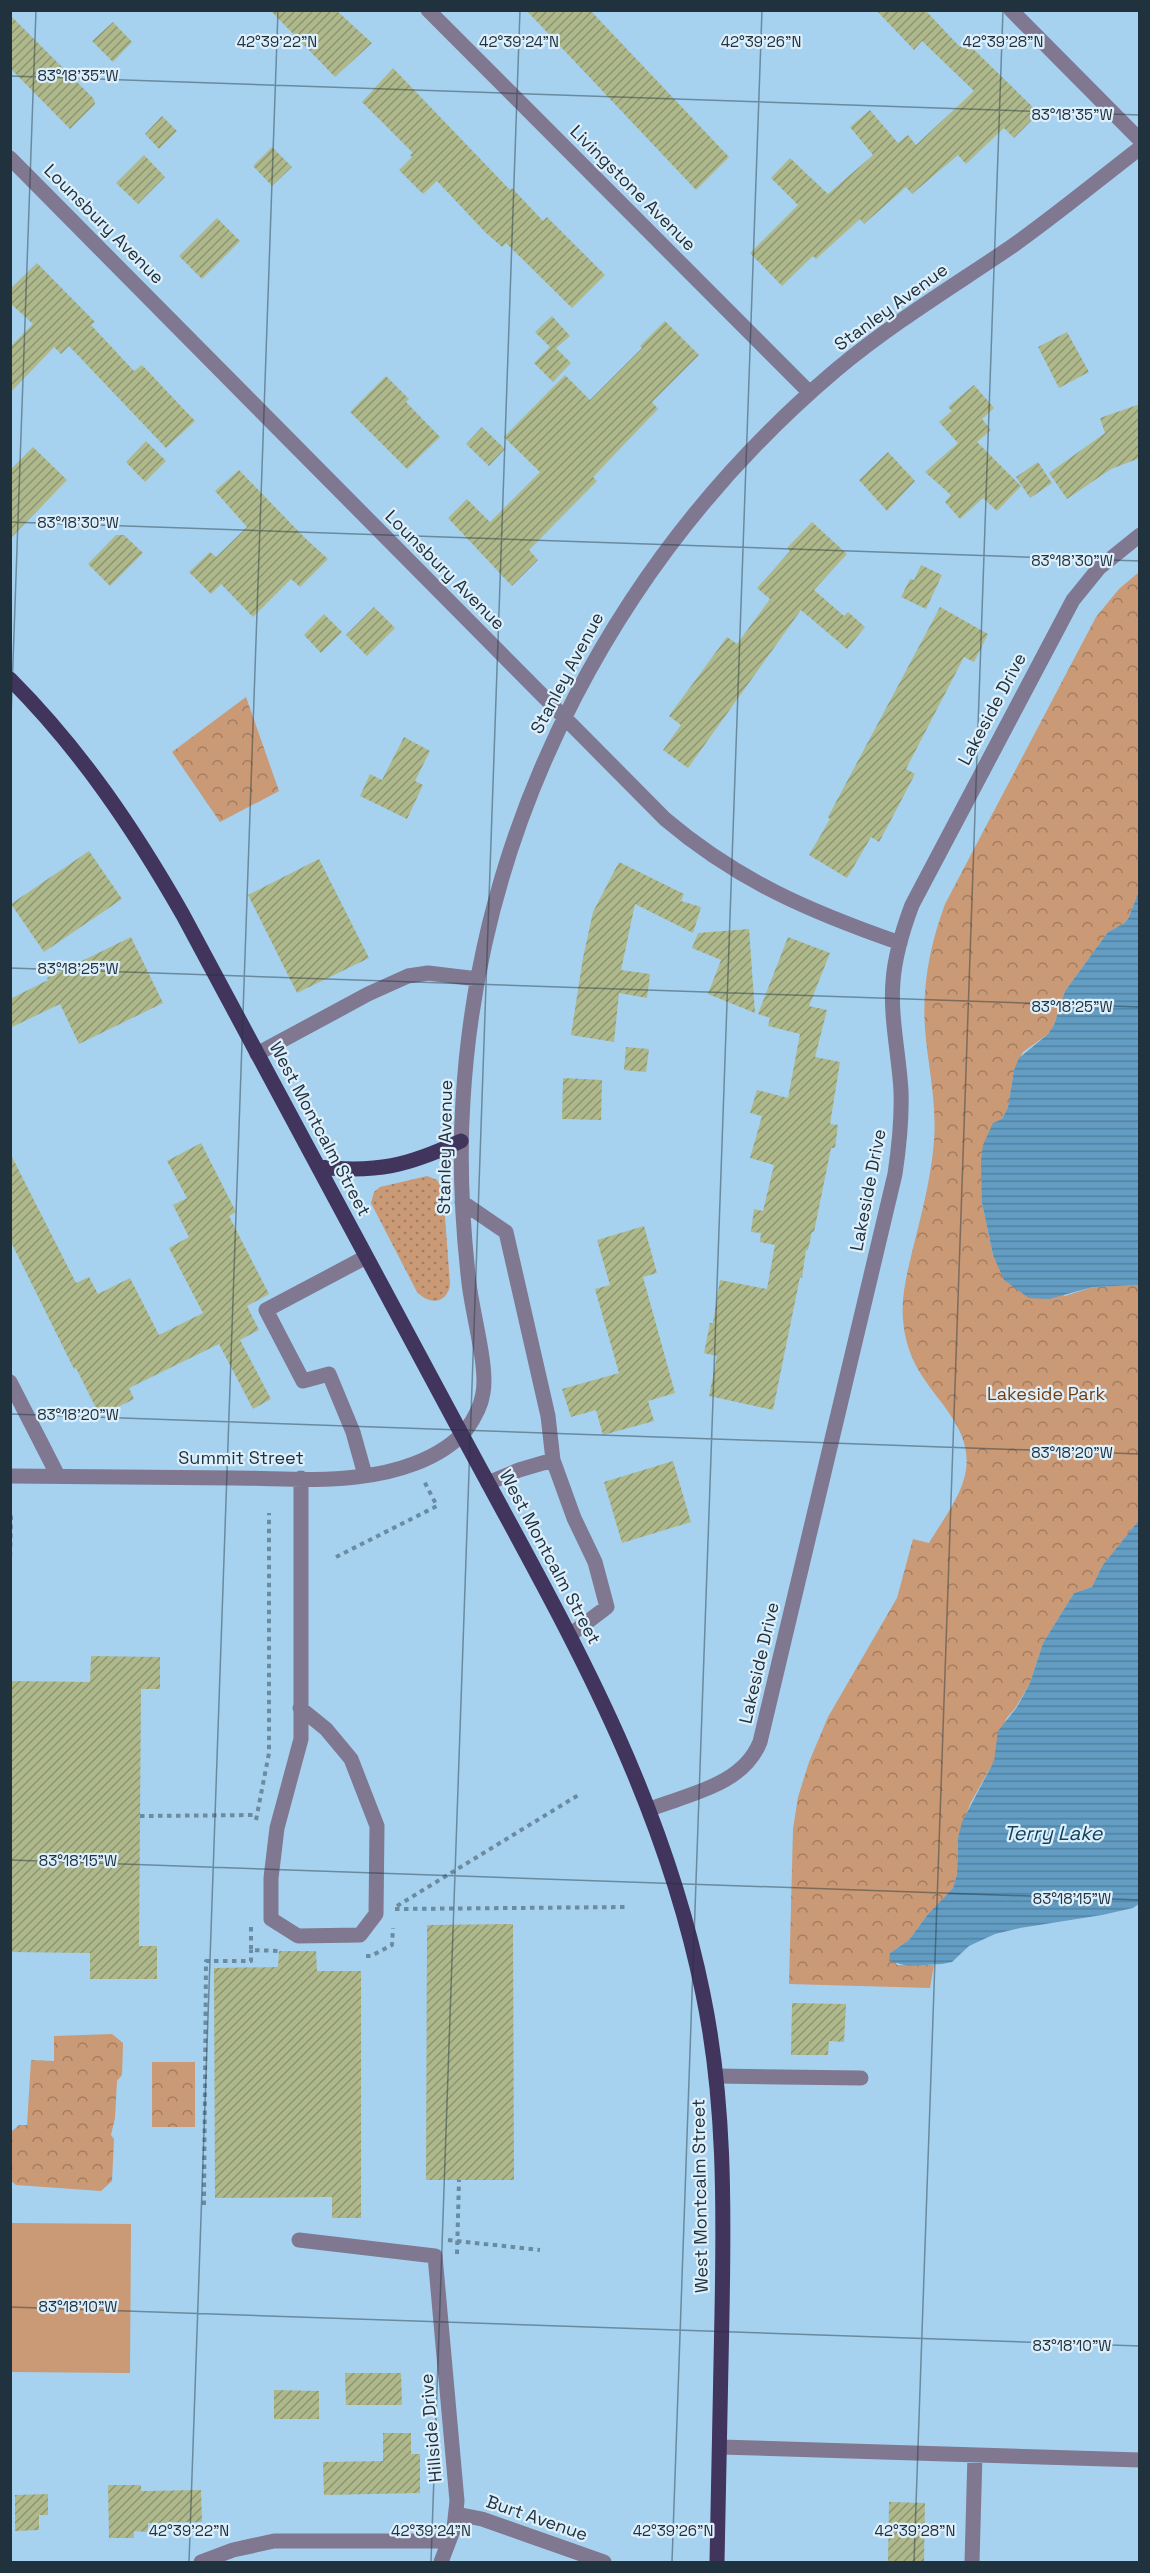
<svg xmlns="http://www.w3.org/2000/svg" width="1150" height="2573" font-family="'Space Grotesk',sans-serif">
	<style>
		.grass { fill: url(#grass-dots) }
		.park { fill: url(#park-crowns) }
		.pitch { fill: #ca9975 }
		.water { fill: url(#water-rules) }
		.building { fill: url(#building-hatch) }
		.lines { fill: none; stroke-linecap: round; stroke-linejoin: round }
		.path { stroke: #6b8ba1; stroke-width: 4; stroke-dasharray: 4.5 4.5; stroke-linecap: butt }
		.minor { stroke: #7f7890; stroke-width: 15 }
		.major { stroke: #41345d; stroke-width: 15 }
		.ticks { fill: none; stroke: #20323d; stroke-width: 1.5; stroke-opacity: 0.45 }
		.labels { text-anchor: middle; stroke-width: 4.5; stroke-linejoin: round; paint-order: stroke }
		.street-label { font-size: 18px; fill: #20323d; stroke: #deeffc }
		.park-label { font-size: 18px; fill: #713e0f; stroke: #deeffc }
		.water-label { font-size: 20px; font-style: italic; fill: #12415c; stroke: #deeffc }
		.ticks-label { font-size: 15px; text-anchor: middle; fill: #20323d; stroke: #deeffc; stroke-width: 4.5; stroke-linejoin: round; paint-order: stroke }
	</style>
	<defs>
		<pattern id="grass-dots" width="8" height="8" patternUnits="userSpaceOnUse" patternTransform="scale(1.5)"><rect width="8" height="8" fill="#ca9975"/><path d="M2 2h.1M6 6h.1" fill="none" stroke="#a47d61" stroke-width="1.8" stroke-linecap="round"/></pattern>
		<pattern id="park-crowns" width="20" height="18" patternUnits="userSpaceOnUse" patternTransform="scale(1.5)"><rect width="20" height="18" fill="#ca9975"/><path d="M2 6a3 3 0 1 1 6 0M12 15a3 3 0 1 1 6 0" fill="none" stroke="#a47d61"/></pattern>
		<pattern id="water-rules" width="6" height="5" patternUnits="userSpaceOnUse" patternTransform="scale(1.5)"><rect width="6" height="5" fill="#639dc3"/><path d="M0 2.5h6" fill="none" stroke="#5181a0"/></pattern>
		<pattern id="building-hatch" width="6" height="6" patternUnits="userSpaceOnUse" patternTransform="scale(1.5)"><rect width="6" height="6" fill="#aeb88b"/><path d="M-1 1l2-2M0 6l6-6M5 7l2-2" fill="none" stroke="#8d9673"/></pattern>
	</defs>
	<rect width="100%" height="100%" fill="#a6d2f0"/>
	<!-- grass -->
	<path class="grass" d="M427 1176 437 1180 443 1190 450 1284C448 1303 430 1306 417 1292L371 1203 374 1192 380 1187Z"/>
	<!-- park -->
	<path class="park" d="M1139 572V891L1128 919 1123 924 1108 932 1065 991 1054 1025 1048 1034 1023 1052 1014 1070 1008 1107 1002 1119 982 1203 993 1255 1065 1296 1093 1287 1139 1285V1520L1102 1566 1092 1587 1074 1593 1043 1643 1030 1683 1016 1707 1006 1719 994 1761 970 1804 958 1838 957 1874 953 1888 928 1914 909 1940 890 1953 897 1965H934L930 1988 789 1984 793 1829 798 1797 809 1762 828 1717 897 1598 913 1539 929 1543C942 1521 962 1496 966 1470 972 1429 938 1403 919 1371 910 1356 904 1337 903 1319 901 1296 907 1274 912 1252 921 1216 931 1179 934 1141 937 1103 928 1066 925 1029 922 985 930 945 945 904L1096 617 1119 589Z
		M246 697 279 791 220 822 172 752Z
		M112 2034 123 2043 122 2075 117 2081 115 2118 111 2135 114 2139 112 2181 101 2191 16 2185 11 2181V2132L19 2125H27L31 2060 54 2061V2036Z
		M152 2062H195V2127H152Z"/>
	<!-- pitch -->
	<path class="pitch" d="M11 2223 131 2224 130 2373 11 2372Z"/>
	<!-- water -->
	<path class="water" d="M1139 891V1285L1093 1287 1049 1299 1029 1298 1004 1280 993 1255 982 1203 981 1161 983 1145 993 1123 1002 1119 1008 1107 1014 1070 1019 1058 1048 1034 1054 1025 1065 991 1108 932 1123 924 1128 919Z
		M1139 1520V1904L1133 1908 1102 1915 1020 1928 995 1934 969 1946 952 1962 942 1964 908 1966 889 1961 890 1953 909 1940 928 1914 953 1888 957 1874 958 1838 962 1822 994 1761 998 1731 1017 1707 1030 1683 1043 1643 1074 1593 1092 1587 1102 1566Z"/>
	<!-- building -->
	<path class="building" d="M270 10H336L372 43 335 77Z
		M526 10H590L729 157 696 190Z
		M876 10H925L960 47 966 42 1039 113 1014 138 1004 128 966 164 958 155 912 194 906 187 864 224 860 219 816 259 813 256 782 286 750 253 798 205 771 178 790 158 828 194 873 155 850 127 870 110 898 143 908 135 916 145 974 91 922 41 914 50Z
		M10 15 94 99 95 104 70 129 10 68Z
		M113 22 132 42 113 62 92 41Z
		M393 68 510 190 512 188 543 221 547 217 605 275 572 308 506 243 502 247 485 232 437 181 423 194 399 170 412 157 410 155 413 153 362 102Z
		M162 116 177 131 159 149 145 134Z
		M272 147 292 167 272 186 253 166Z
		M144 155 165 177 138 204 116 183Z
		M217 218 240 241 202 279 179 256Z
		M37 263 95 322 91 325 134 371 142 365 195 421 166 448 69 346 61 354 54 347 10 393V347L33 324 10 303V289Z
		M552 316 570 336 556 348 571 363 553 382 534 363 550 347 535 332Z
		M665 321 699 355 652 402 658 409 593 477 597 481 529 550 538 560 512 586 448 518 467 499 490 522 540 472 504 437 565 375 590 400 642 348 640 346Z
		M1067 332 1089 372 1059 388 1038 347Z
		M386 376 409 399 406 402 440 437 407 469 350 412Z
		M974 385 994 408 982 419 991 430 977 442 1021 486 997 511 983 498 960 519 945 502 951 495 925 472 958 443 939 422 952 411 948 407Z
		M1140 404V458L1111 469 1067 499 1049 473 1105 433 1100 418Z
		M482 427 505 449 489 466 466 444Z
		M146 441 166 461 145 482 126 462Z
		M33 447 67 480 10 539V470Z
		M888 452 915 481 887 511 859 480Z
		M1038 462 1052 483 1030 498 1016 477Z
		M239 470 306 539 328 559 300 587 291 579 253 617 221 584 211 594 189 572 210 552 216 557 247 527 215 491Z
		M812 522 847 554 814 590 844 616 848 612 865 627 847 649 801 610 688 768 663 750 681 725 669 716 727 637 737 644 770 599 757 588 790 551 787 548Z
		M116 535H124L143 553 110 586 88 564Z
		M921 565 942 575 926 609 901 597 910 579 914 580Z
		M374 607 395 628 367 656 346 635Z
		M940 607 988 634 974 662 964 657 906 769 915 774 892 818 879 842 871 837 847 878 809 855 830 819 828 817Z
		M324 614 342 632 321 653 304 635Z
		M404 737 430 751 415 781 423 785 407 819 360 796 370 774 382 780Z
		M89 851 122 899 44 952 11 904Z
		M319 859 369 958 297 993 248 895Z
		M619 862 684 894 681 901 701 907 693 933 635 904 621 970 650 974 647 998 619 993 614 1042 571 1035 583 958 593 912Z
		M749 929 755 1013 708 994 721 960 692 948 698 933Z
		M131 937 163 1003 79 1044 60 1004 10 1028V999L48 980 47 978Z
		M788 937 830 953 809 1006 827 1010 815 1057 840 1062 830 1124 838 1125 835 1148H831L814 1232H812L808 1250H806L802 1278 800 1277 773 1410 709 1396 717 1356 704 1353 710 1323H713L720 1280 767 1289 775 1245 760 1242 761 1233 751 1232 754 1209 763 1211 774 1165 750 1158 762 1116 750 1113 757 1090 788 1098 800 1034 768 1026 770 1018 758 1014Z
		M626 1047 649 1049 646 1072 624 1070Z
		M563 1078 602 1080 601 1120 562 1119Z
		M201 1143 236 1212 229 1216 269 1294 247 1306 259 1330 240 1340 271 1399 253 1409 219 1344 129 1388 134 1399 100 1416 76 1368 74 1369 10 1240V1153L76 1283 89 1277 98 1294 130 1278 159 1335 203 1313 169 1248 189 1237 173 1205 187 1198 167 1161Z
		M644 1226 657 1273 643 1277 675 1393 648 1401 654 1421 603 1435 596 1410 571 1417 562 1389 619 1373 595 1289 610 1285 597 1240Z
		M673 1461 691 1522 622 1543 604 1482Z
		M91 1656 160 1657V1689H141L140 1816 139 1946H157V1979H90V1953L10 1952V1681L90 1682Z
		M513 1924 514 2180H426L427 1925Z
		M279 1951H316L317 1971H361V2218H332V2197L215 2198 214 1968 278 1967Z
		M792 2003 846 2004 844 2042 829 2041 828 2055H791Z
		M345 2373H401L402 2405H346Z
		M274 2390 319 2391V2419H274Z
		M383 2433H411V2454H420V2493L324 2495 323 2462 383 2461Z
		M108 2485H141V2491L201 2490 202 2522 148 2523V2532L134 2531V2538H109Z
		M48 2494V2515H39V2530L15 2531V2495Z
		M889 2502 925 2503 924 2562H888Z"/>
	<g class="lines">
		<!-- path -->
		<path class="path" d="M336 1557 437 1506 424 1481
			M10 1565 11 1512
			M140 1816 256 1815
			M256 1820 269 1753V1513
			M397 1906 580 1794
			M395 1909 628 1907
			M251 1927V1950L281 1951
			M366 1956H371L392 1945 393 1928
			M204 2205 206 1961H251V1950
			M448 2240 540 2250
			M457 2254 459 2180"/>
		<!-- minor -->
		<path class="minor" d="M428 10 810 393
			M1011 10 1140 140
			M10 158 665 819C738 881 811 912 900 943
			M257 1054 368 994 408 976 428 973 478 979
			M462 1202 506 1232 548 1416 553 1460 574 1518 595 1562 607 1607 570 1635
			M10 1382 58 1476
			M365 1475 353 1432 329 1374 303 1381 266 1310 366 1257
			M10 1476C85 1476 160 1477 234 1478 274 1478 316 1482 356 1477 394 1473 440 1460 466 1430 474 1419 481 1407 483 1393 488 1367 472 1312 469 1283 462 1222 459 1161 463 1100 480 816 620 553 836 370 891 324 952 287 1011 247 1055 216 1097 181 1140 148
			M488 1483 519 1470 553 1460
			M300 1708 326 1729 351 1759 377 1826 376 1914 360 1935 298 1936 271 1919V1878L277 1828 301 1739V1478
			M650 1809C689 1794 743 1785 760 1742L895 1174C899 1147 902 1119 901 1091 899 1054 890 1018 893 981 895 954 903 929 912 905L1073 600 1099 568 1140 535
			M716 2076 861 2078
			M299 2240 435 2256 457 2501 454 2528 441 2562
			M720 2447 1140 2460
			M456 2514 482 2519 604 2562
			M201 2562 233 2550 274 2541H449
			M972 2562 975 2455"/>
		<!-- major -->
		<path class="major" d="M10 679C80 749 134 829 183 915 275 1088 367 1261 461 1433 560 1617 661 1786 703 1994 725 2100 724 2206 722 2313 720 2396 719 2479 717 2562
			M318 1167C378 1173 407 1166 461 1141"/>
	</g>
	<!-- ticks -->
	<path class="ticks" d="M10 76 1140 115M10 522 1140 561M10 747 36 10M10 968 1140 1007M10 1414 1140 1454M10 1860 1140 1900M10 2307 1140 2346M189 2562 278 10M431 2562 520 10M672 2562 762 10M914 2562 1003 10"/>
	<g class="labels">
		<!-- street labels -->
		<g class="street-label">
			<text transform="translate(633 188) rotate(45)" y="6">Livingstone Avenue</text>
			<text transform="translate(104 224) rotate(45)" y="6">Lounsbury Avenue</text>
			<text transform="translate(891 307) rotate(-36)" y="6">Stanley Avenue</text>
			<text transform="translate(445 570) rotate(45)" y="6">Lounsbury Avenue</text>
			<text transform="translate(567 673) rotate(-62)" y="6">Stanley Avenue</text>
			<text transform="translate(992 709) rotate(-62)" y="6">Lakeside Drive</text>
			<text transform="translate(320 1129) rotate(62)" y="6">West Montcalm Street</text>
			<text transform="translate(445 1147) rotate(-89)" y="6">Stanley Avenue</text>
			<text transform="translate(868 1190) rotate(-79)" y="6">Lakeside Drive</text>
			<text x="241" y="1464">Summit Street</text>
			<text transform="translate(550 1557) rotate(62)" y="6">West Montcalm Street</text>
			<text transform="translate(759 1663) rotate(-77)" y="6">Lakeside Drive</text>
			<text transform="translate(700 2196) rotate(-91)" y="6">West Montcalm Street</text>
			<text transform="translate(431 2428) rotate(-95)" y="6">Hillside Drive</text>
			<text transform="translate(537 2518) rotate(19)" y="6">Burt Avenue</text>
		</g>
		<!-- park labels -->
		<g class="park-label">
			<text x="1046" y="1400">Lakeside Park</text>
		</g>
		<!-- water labels -->
		<g class="water-label">
			<text x="1053" y="1840">Terry Lake</text>
		</g>
	</g>
	<g class="ticks-label">
		<text x="277" y="47">42°39'22"N</text>
		<text x="519" y="47">42°39'24"N</text>
		<text x="761" y="47">42°39'26"N</text>
		<text x="1003" y="47">42°39'28"N</text>
		<text x="78" y="81">83°18'35"W</text>
		<text x="1072" y="120">83°18'35"W</text>
		<text x="78" y="528">83°18'30"W</text>
		<text x="1072" y="566">83°18'30"W</text>
		<text x="78" y="974">83°18'25"W</text>
		<text x="1072" y="1012">83°18'25"W</text>
		<text x="78" y="1420">83°18'20"W</text>
		<text x="1072" y="1458">83°18'20"W</text>
		<text x="78" y="1866">83°18'15"W</text>
		<text x="1072" y="1904">83°18'15"W</text>
		<text x="78" y="2312">83°18'10"W</text>
		<text x="1072" y="2351">83°18'10"W</text>
		<text x="189" y="2536">42°39'22"N</text>
		<text x="431" y="2536">42°39'24"N</text>
		<text x="673" y="2536">42°39'26"N</text>
		<text x="915" y="2536">42°39'28"N</text>
	</g>
	<!-- border -->
	<rect width="1150" height="2573" fill="none" stroke="#20323d" stroke-width="24"/>
</svg>
